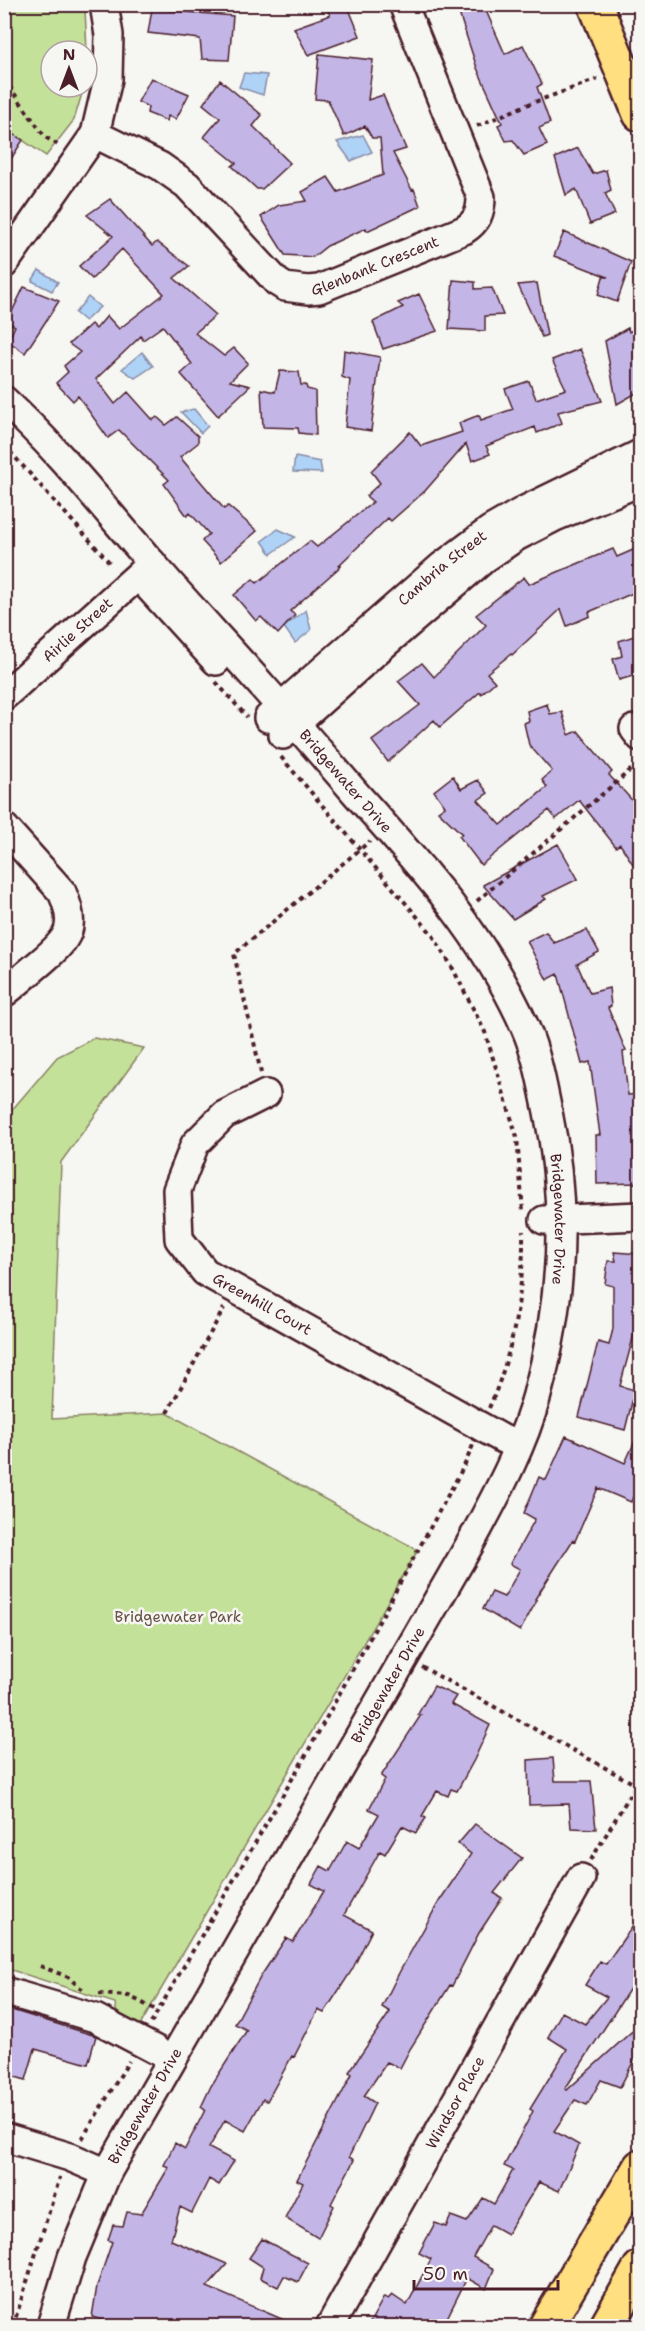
<svg xmlns="http://www.w3.org/2000/svg" width="645" height="2331" font-family="'Shantell Sans',sans-serif">
	<style>
		.green { fill: #c4e199; stroke: #878062; stroke-width: 1.5 }
		.water { fill: #afd3f7; stroke: #878ba5; stroke-width: 1.5 }
		.building { fill: #c3b6e7; stroke: #4a1f2b; stroke-width: 1.5 }
		.lines { fill: none; stroke-linecap: round; stroke-linejoin: round }
		.minor-casing { stroke: #4a1f2b; stroke-width: 32 }
		.highway-casing { stroke: #4a1f2b; stroke-width: 38 }
		.path { stroke: #4a1f2b; stroke-width: 4; stroke-dasharray: 4.5 4.5; stroke-linecap: butt }
		.minor { stroke: #f6f6f2; stroke-width: 27 }
		.highway { stroke: #ffdf80; stroke-width: 33 }
		.labels { text-anchor: middle; stroke-width: 5; stroke-linejoin: round; paint-order: stroke }
		.street-label { font-size: 15px; fill: #4a1f2b; stroke: #f6f6f2 }
		.park-label { font-size: 15px; fill: #685046; stroke: #f6f6f2 }
	</style>
	<rect width="100%" height="100%" fill="#f6f6f2"/>
	<filter id="ink" filterUnits="userSpaceOnUse"><feTurbulence type="fractalNoise" baseFrequency=".0167" numOctaves="2"/><feDisplacementMap in="SourceGraphic" scale="12" xChannelSelector="R" yChannelSelector="G"/><feConvolveMatrix kernelMatrix="1 2 1 2 8 2 1 2 1" color-interpolation-filters="sRGB"/></filter>
	<g filter="url(#ink)">
		<!-- green -->
		<path class="green" d="M4 5H83L85 9 88 73 87 78V51H51V87H84L74 120 46 156 5 128Z
			M94 1038 144 1048 61 1162 52 1419 167 1413 418 1550 135 2034 118 2020 115 2003 5 1968V1118L57 1057Z"/>
		<!-- water -->
		<path class="water" d="M244 73 267 75 263 95 239 87Z
			M363 135 372 152 351 161 337 142Z
			M39 270 58 282 52 291 32 281Z
			M88 297 100 307 85 321 75 313Z
			M142 352 153 366 135 378 122 369Z
			M194 409 208 426 201 433 181 412Z
			M295 457 320 462 322 473 293 472Z
			M278 529 295 537 271 554 262 541Z
			M306 610 311 630 295 643 284 627Z"/>
		<!-- building -->
		<path class="building" d="M324 4H347L360 36 308 55 294 28 330 15Z
			M456 4H483L505 54 523 45 542 84 537 87 550 123 539 128 547 145 524 155 513 140 506 141 498 125 502 123 477 68Z
			M152 9 233 16 229 60 202 59 200 39 148 33Z
			M319 54 373 60 368 100 383 95 406 149 393 153 412 190 414 189 420 206 367 231 366 228 327 246 313 257 285 255 261 217 279 205 307 201 302 192 328 177 338 192 383 175 380 138H372L365 126 344 136 328 100 315 99Z
			M151 78 189 94 176 119 168 116 167 121 147 113 148 107 138 102Z
			M220 80 262 115 253 126 290 163 262 189H257L232 166 236 163 204 137 220 118 203 104Z
			M4 129 23 140 4 170Z
			M578 148 593 174 606 170 611 190 605 193 615 214 590 224 576 189 566 195 555 158Z
			M110 199 152 246 157 242 189 266 174 278 216 315 195 333 224 356 234 348 248 363 230 381 250 386 218 416 181 374 192 364 163 326 143 340 141 336 96 379 115 404 128 392 153 420 157 417 166 425 177 417 198 436V443L180 457 224 509 228 506 257 531 221 562 202 541 209 534 190 513 187 516 164 484 169 480 119 430 108 438 78 396 73 401 56 383 68 372 64 366 80 352 69 344 91 324 96 329 107 316 119 329 164 294 122 249 92 279 79 266 113 236 87 215Z
			M564 232 631 262 617 302 598 295 603 277H608L554 256Z
			M453 280 475 282V289L492 288 503 315 485 316V331L449 329Z
			M537 283 547 335 542 337 518 285Z
			M24 287 59 301 25 353 8 341 15 326 7 322Z
			M419 294 437 331 383 349 373 322 403 307 398 303Z
			M640 326V391L617 404 605 341 628 328 629 332Z
			M580 349 602 401 558 412 562 423 537 433 535 427 486 446 490 454 472 461 466 444 425 491 391 521 388 518 339 565 341 566 290 611 295 615 278 634 261 617 256 621 234 595 253 579 257 583 310 541 317 547 373 502 366 496 380 483 371 471 410 432 421 446 462 432 459 423 479 415 481 420 513 409 505 389 529 381 536 399 566 389 552 360Z
			M344 350 380 357 371 431 345 427 350 380 342 377Z
			M280 371 299 372 301 385H306L307 389 315 391 316 435 299 433 298 428 263 427 261 389 275 392Z
			M640 547V590L589 612 590 616 567 626 561 609 512 655 511 654 487 673 495 682 481 694 480 692 440 727 434 720 388 762 372 741 420 705 398 681 422 663 434 677 486 625 476 615 524 577 529 584 613 549 617 557Z
			M640 634V674L619 680 613 659 622 656 619 641Z
			M547 704 550 714 562 712 569 735 578 731 612 772 609 775 640 809V875L620 844 616 847 579 800 556 819 549 810 481 865 459 836 462 834 438 811 445 806 434 791 453 776 461 789 478 780 488 793 478 800 501 825 547 787 542 780 552 771 529 745 524 723 529 721 527 711Z
			M558 844 578 879 543 896 546 899 513 919 483 885Z
			M587 930 599 952 577 964 590 993 609 988 611 1006 608 1008 626 1051 623 1052 628 1095 640 1094V1183L597 1184 596 1135H600L590 1062 582 1064 558 974 547 980 527 941 546 932 554 943Z
			M614 1252 640 1254 639 1316 620 1386 635 1390 625 1430 579 1417 598 1342 609 1345 613 1329V1286L605 1284 608 1261H616Z
			M640 1430V1479L631 1502 598 1488 575 1541 573 1540 535 1599 537 1600 520 1631 483 1609 492 1592 504 1597 520 1569 510 1564 535 1519 524 1513 539 1477 546 1480 566 1436 625 1463Z
			M434 1686 456 1696 451 1704 490 1725 474 1760 457 1791 451 1789 448 1796 437 1791 422 1816 426 1818 416 1833 402 1826 385 1854 380 1851 344 1915 372 1930 352 1970 324 2013 318 2010 294 2057 292 2056 267 2101 263 2099 245 2131 225 2120 209 2148 234 2161 219 2185 209 2179 192 2213 180 2207 171 2240 227 2264 207 2287 298 2326H124L92 2317 97 2286 112 2242 108 2240 113 2225 123 2226 127 2212 141 2214 169 2167 164 2165 175 2143 185 2149 205 2110 201 2107 211 2086 247 2030 235 2024 261 1976 286 1938 293 1942 324 1891 311 1884 321 1866 330 1871 347 1841 359 1848 379 1814 369 1809 385 1779 381 1776 421 1715 418 1714Z
			M553 1758 555 1781H591L596 1829 571 1828 569 1804 529 1805 528 1760Z
			M475 1824 522 1858 494 1893 502 1898 479 1933 452 1986 450 1985 410 2049 400 2068 387 2062 364 2096 375 2103 349 2157 354 2160 331 2204 334 2206 318 2238 285 2218 303 2183 297 2180 352 2074 349 2072 390 2012 382 2007 400 1971 440 1900 471 1854 458 1844Z
			M640 1915V1973L565 2089 567 2090 640 2024V2049L620 2087 601 2080 587 2105 575 2100 554 2131 579 2145 559 2191 539 2182 507 2234 491 2225 473 2257 494 2269 486 2289 467 2278 443 2326H368L384 2297 388 2299 392 2295 407 2305 431 2259 419 2253 435 2223 446 2227 451 2216 467 2222 483 2198 494 2204 513 2170 504 2166 533 2111 530 2109 567 2049 548 2037 562 2012 585 2024 607 1997 585 1985 600 1961 606 1964Z
			M5 2008 96 2036 88 2064 35 2049 26 2080 4 2074Z
			M262 2239 308 2263 298 2282 284 2276 278 2287 260 2278 263 2267 249 2258Z"/>
		<g class="lines">
			<defs>
				<g id="minor">
					<path id="s1" d="M95 134 160 166 187 185 277 282 285 287 308 290 319 289 464 230C477 222 481 212 481 197L403 4"/>
					<path d="M4 264 95 134 108 79 109 35 104 4"/>
					<path id="s2" d="M4 400C58 449 103 507 151 562 187 604 227 646 264 688 296 724 327 760 358 796 422 867 486 938 525 1027 537 1054 542 1083 548 1112 568 1206 562 1303 537 1395 523 1447 496 1496 470 1544L107 2173 72 2257 51 2326"/>
					<path d="M145 583 216 661"/>
					<path id="s3" d="M4 696 152 563"/>
					<path id="s4" d="M268 718 442 566 490 530 523 511 640 454"/>
					<path d="M634 729 640 737"/>
					<path d="M283 735 380 648 484 559 516 537 555 517 640 482"/>
					<path d="M4 827 62 892C78 928 68 939 41 962 29 972 17 983 4 993"/>
					<path id="s5" d="M266 1094 224 1115 195 1144 177 1190 179 1239 205 1272 503 1439 518 1445"/>
					<path d="M544 1220 640 1216"/>
					<path d="M4 1991 95 2018 156 2050"/>
					<path d="M4 2137 70 2157 107 2173"/>
					<path id="s6" d="M330 2326 581 1878"/>
				</g>
				<path id="highway" d="M595 4 640 114
					M546 2326 640 2167
					M607 2326 640 2268"/>
			</defs>
			<!-- minor casing -->
			<use href="#minor" class="minor-casing"/>
			<!-- highway casing -->
			<use href="#highway" class="highway-casing"/>
			<!-- path -->
			<path class="path" d="M4 79 45 137 60 146
				M477 126 529 104 598 79
				M4 445 111 564
				M216 682 247 717
				M281 757 432 934 452 967 485 1032 517 1137 523 1212
				M477 901 640 762
				M261 1073 234 954 370 841
				M489 1408C513 1354 524 1290 523 1231
				M167 1413 224 1308
				M422 1667 640 1787
				M591 1860 640 1778
				M40 1966 68 1977 84 1991
				M99 1994 129 1996 158 2011
				M151 2023 306 1755 465 1464 473 1445
				M82 2139 129 2061
				M13 2326 60 2177"/>
			<!-- minor -->
			<use href="#minor" class="minor"/>
			<!-- highway -->
			<use href="#highway" class="highway"/>
		</g>
	</g>
	<g class="labels">
		<!-- street labels -->
		<g class="street-label">
			<text dy="5" stroke="none"><textPath href="#s1" startOffset="342">Glenbank Crescent</textPath></text>
			<text dy="5" stroke="none"><textPath href="#s4" startOffset="230">Cambria Street</textPath></text>
			<text dy="5" stroke="none"><textPath href="#s3" startOffset="99">Airlie Street</textPath></text>
			<text dy="5" stroke="none"><textPath href="#s2" startOffset="512">Bridgewater Drive</textPath></text>
			<text dy="5" stroke="none"><textPath href="#s2" startOffset="1014">Bridgewater Drive</textPath></text>
			<text dy="5" stroke="none"><textPath href="#s5" startOffset="294">Greenhill Court</textPath></text>
			<text transform="translate(388 1685) rotate(-60)" y="5">Bridgewater Drive</text>
			<text dy="5" stroke="none"><textPath href="#s6" startOffset="256">Windsor Place</textPath></text>
			<text transform="translate(145 2106) rotate(-60)" y="5">Bridgewater Drive</text>
		</g>
		<!-- park labels -->
		<g class="park-label">
			<text x="178" y="1622">Bridgewater Park</text>
		</g>
	</g>
	<!-- margin -->
	<rect width="645" height="2331" fill="none" stroke="#f6f6f2" stroke-width="24"/>
	<rect x="12" y="12" width="621" height="2307" fill="none" stroke="#4a1f2b" stroke-width="2" filter="url(#ink)"/>
	<!-- north arrow -->
	<g transform="translate(69 69)"><circle r="28" fill="#f6f6f2" stroke="#b1a0a2" stroke-width="1.5"/>
	<path d="M0-4.5L10 22L0 15L-10 22Z" fill="#4a1f2b"/>
	<text y="-9" font-size="16" font-weight="bold" text-anchor="middle" fill="#4a1f2b">N</text>
	</g>
	<!-- scale -->
	<path d="M414 2280v9h144v-9" fill="none" stroke="#4a1f2b" stroke-width="3"/>
	<text x="423" y="2280" font-size="18" fill="#4a1f2b" stroke="#f6f6f2" stroke-width="4.5" paint-order="stroke">50 m</text>
</svg>
